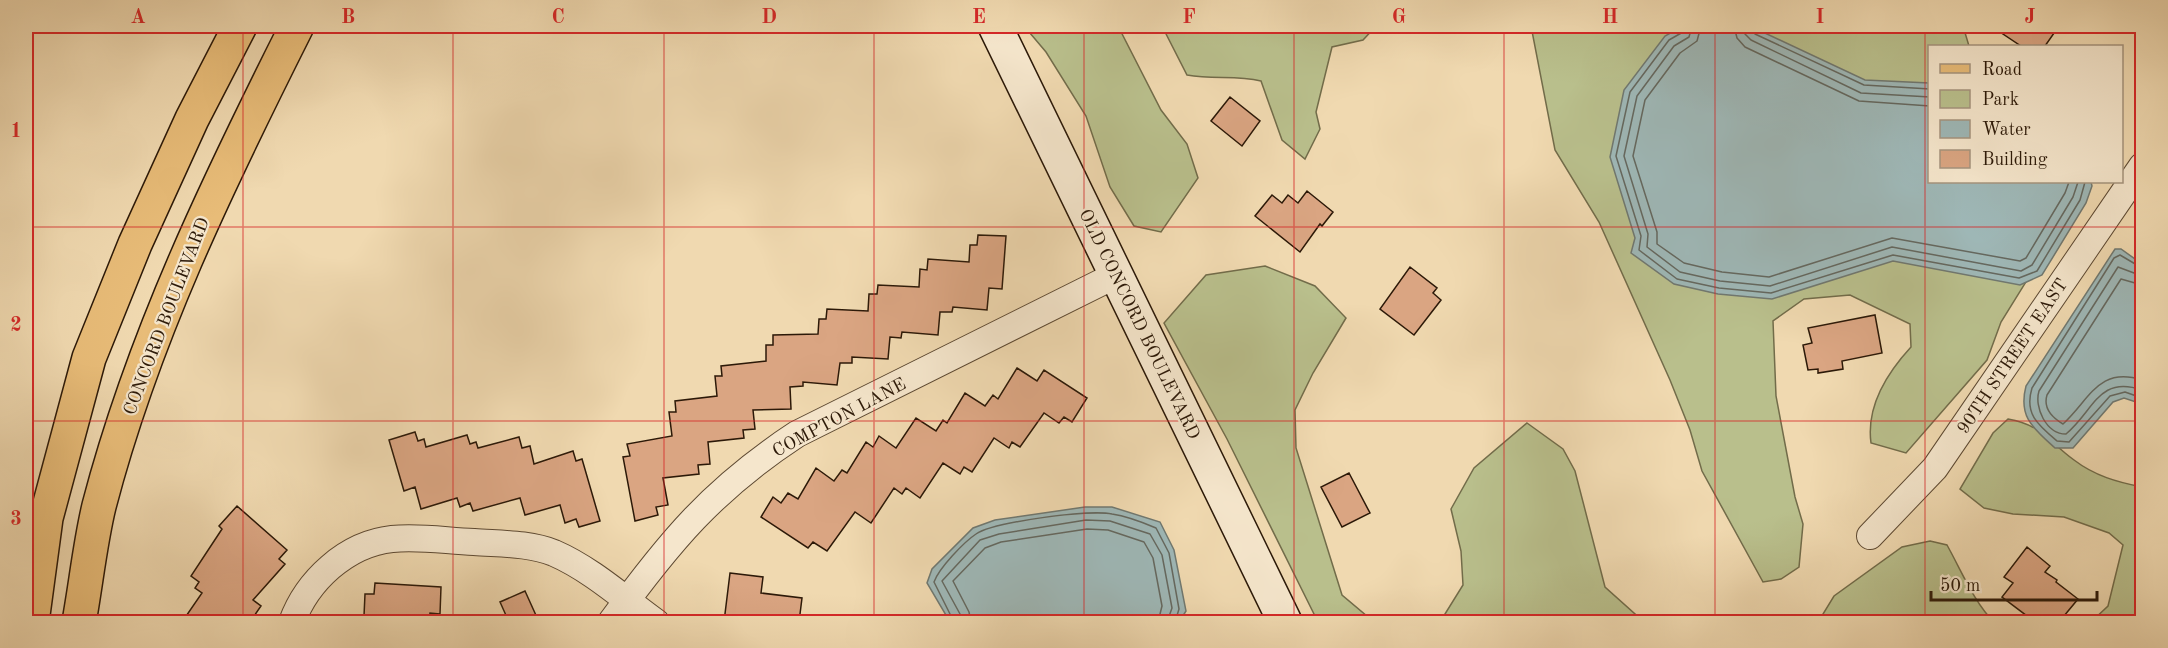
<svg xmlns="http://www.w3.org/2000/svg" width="2168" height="648" font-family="'Old Standard TT',serif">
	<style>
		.green { fill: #b9bf8c; stroke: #726c4a; stroke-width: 1.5 }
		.water { fill: #9eb7b6; stroke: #707870; stroke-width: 1.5 }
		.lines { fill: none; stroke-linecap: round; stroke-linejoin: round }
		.shore { stroke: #65685f; stroke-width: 1.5 }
		.building { fill: #daa582; stroke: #2c1908; stroke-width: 1.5 }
		.street-casing { stroke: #5d4932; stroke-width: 28 }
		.secondary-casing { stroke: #2c1908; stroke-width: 36 }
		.primary-casing { stroke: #2c1908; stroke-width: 36 }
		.street { stroke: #f5e6cc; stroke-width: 26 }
		.secondary { stroke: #f5e6cc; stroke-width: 33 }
		.primary { stroke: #e8bc78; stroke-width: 33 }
		.grid { fill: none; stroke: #d62828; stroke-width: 1.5; stroke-opacity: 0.55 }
		.labels { text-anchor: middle; stroke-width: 4.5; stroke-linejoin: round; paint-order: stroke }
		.street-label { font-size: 18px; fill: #2c1908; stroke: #f5e6cc }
		.neatline { fill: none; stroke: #d62828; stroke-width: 2 }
		.grid-label { font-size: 20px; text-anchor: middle; font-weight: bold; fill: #d62828 }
	</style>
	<rect width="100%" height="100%" fill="#f0d9b0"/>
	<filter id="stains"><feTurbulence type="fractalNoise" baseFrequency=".00333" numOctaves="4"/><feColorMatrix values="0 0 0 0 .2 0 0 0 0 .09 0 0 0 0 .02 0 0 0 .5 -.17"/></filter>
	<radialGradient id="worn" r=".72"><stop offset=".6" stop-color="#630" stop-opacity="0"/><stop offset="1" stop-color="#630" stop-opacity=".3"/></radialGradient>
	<!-- green -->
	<path class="green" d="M1024 26H1118L1161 110 1187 144 1198 178 1161 232 1134 226 1110 187 1086 116 1046 52Z
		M1162 26H1376L1363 40 1332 47 1316 112 1320 129 1305 159 1282 140 1261 81C1235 75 1213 80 1187 75Z
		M1531 26H1963L1969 46H1930V182H2088L2001 322 1987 360 1906 453 1871 443C1866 406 1887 373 1911 347L1910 324 1850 295 1804 299 1773 321 1776 396 1795 497 1803 524 1799 567 1781 579 1763 582 1702 471 1690 430 1670 380 1599 222 1555 150Z
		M1265 266 1315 286 1346 318 1313 373 1295 410 1296 448 1342 595 1374 622H1318L1227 439 1164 323 1206 275Z
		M2008 419C2042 425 2048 441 2074 460 2095 476 2117 482 2142 487V622H2091L2108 606 2123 545 2109 533 2064 517 2013 514 1984 508 1960 489 1993 433Z
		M1527 423 1563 449 1575 471 1605 587 1644 622H1440L1463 585 1461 551 1451 509 1474 468Z
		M1930 541 1947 545C1961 570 1975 604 1994 622H1850L1823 614 1834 596 1902 547Z"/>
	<!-- water -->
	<path class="water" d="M1683 26H1750L1865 80 1929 83 1930 182H2091L2092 186 2086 203 2042 275 2020 285 1893 261 1772 299 1718 294 1674 284 1631 253 1635 238 1610 157 1624 90 1665 36Z
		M2115 249H2121L2142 264V404L2124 398 2113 402 2073 448H2055C2033 428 2018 417 2026 386Z
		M1085 507H1112L1160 522 1174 550 1186 611 1179 622H950L927 583 932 569 973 528 995 520Z"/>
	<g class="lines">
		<!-- shore -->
		<path class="shore" d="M1684 26 1683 32 1669 40 1630 92 1616 156 1641 236 1639 250 1677 279 1719 288 1771 293 1893 255 2019 278 2037 271 2080 200 2085 182
			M1692 26 1689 37 1674 46 1637 96 1624 156 1648 234 1647 247 1680 272 1720 281 1770 286 1892 247 2021 271 2032 265 2073 197 2078 182
			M1701 26 1697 41 1680 53 1645 100 1633 156 1657 232V244L1684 263 1722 272 1769 277 1892 238 2020 261 2026 258 2065 193 2069 182
			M1734 26 1737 38 1745 47 1859 101 1930 106
			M1743 26 1745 34 1751 40 1861 93 1930 97
			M1751 26 1755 34 1864 85 1930 89
			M2142 268 2120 255 2114 258 2032 388C2024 414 2038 425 2057 441L2069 442 2110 396 2125 392 2142 398
			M2142 276 2118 267 2039 391C2034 407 2046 434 2066 434 2094 411 2098 375 2142 390
			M2142 285 2121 279 2047 395C2043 408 2053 418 2063 424 2090 399 2099 366 2142 380
			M954 622 934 582C939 568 964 542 976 534 993 522 1091 509 1112 514 1126 516 1142 522 1156 528L1169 553 1179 609 1175 622
			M962 622 960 614 942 581 980 540 999 534 1086 520 1110 521 1150 534 1162 555 1172 608 1167 622
			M971 622 969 612 953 581 985 548 1001 542 1087 529 1108 530 1144 542 1153 558 1162 606 1158 622"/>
	</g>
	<!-- building -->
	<path class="building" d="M1991 26H2059L2045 46H2021Z
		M1230 97 1260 121 1242 146 1211 121Z
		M1307 191 1333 212 1322 226 1320 224 1300 252 1255 216 1272 195 1282 203 1288 195 1298 203Z
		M978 235 1006 236 1002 289 989 288 987 310 953 307 952 312H940L938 335 902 332 901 338 890 337 888 359 852 357V363H840L837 385 803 382V386L790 387 791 409 753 410 755 429 743 430 744 438 708 442 710 464 698 465 699 474 663 478 668 505 656 507 658 515 635 521 623 457 630 456 627 444 672 436 669 412H676L675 401 717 396 715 376H722L721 366 766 361V345H773V335L818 334 819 319H826L827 309 868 311 869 294H877L878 285 919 287 920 269 927 270 928 259 969 262 970 245H977Z
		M1410 267 1437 288 1433 293 1441 300 1414 335 1380 309Z
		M1875 315 1882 353 1842 361 1843 369 1818 373V369L1808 370 1803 345 1812 343 1808 328Z
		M1017 368 1037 381 1044 370 1087 398 1072 422 1064 417 1059 423 1044 413 1020 447 1012 442 1009 448 994 438 972 472 964 467 960 474 943 463 920 498 906 488 902 494 894 488 871 523 855 512 827 551 813 542 808 548 761 517 773 497 781 503 788 493 798 499 816 468 834 481 842 470 847 473 866 442 873 447 879 436 896 448 916 418 936 431 943 420 947 423 965 393 985 406 993 395 998 399Z
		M415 432 418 441 424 439 426 447 467 435 470 444 476 442 478 448 519 437 522 448 530 446 534 464 573 451 576 461 582 459 600 521 579 527 576 519 565 523 560 505 525 515 520 498 473 511 470 503 460 507 457 498 421 509 415 487 404 491 389 440Z
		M1349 473 1370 513 1342 527 1321 487Z
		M237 506 287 550 279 559 285 564 253 600 261 606 250 622H182L202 593 195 588 199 582 191 576 222 529 219 526Z
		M2027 547 2050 566 2045 572 2057 580 2056 582 2078 599 2059 622H2035L2002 597 2013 583 2004 577Z
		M730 573 763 577 761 593 802 598 799 622H724Z
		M375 583 441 587 440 614 430 613 429 620 364 616 365 594H374Z
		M525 591 539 622H509L500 602Z"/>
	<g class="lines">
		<defs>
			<path id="street" d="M1870 536 1935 468 2142 166
				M292 622C307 581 346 544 392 539 419 536 447 541 474 542 500 544 529 543 554 553 591 569 624 599 656 622
				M611 622C669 542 713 489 797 434L1116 275"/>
			<path id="secondary" d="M995 26 1285 622"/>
			<path id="primary" d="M32 622 46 518 89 358 135 244 192 119 240 26
				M79 622C86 584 90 543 99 506 143 337 219 181 297 26"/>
		</defs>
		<!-- street casing -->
		<use href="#street" class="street-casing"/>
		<!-- secondary casing -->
		<use href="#secondary" class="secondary-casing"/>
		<!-- primary casing -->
		<use href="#primary" class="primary-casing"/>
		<!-- street -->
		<use href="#street" class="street"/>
		<!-- secondary -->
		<use href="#secondary" class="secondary"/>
		<!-- primary -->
		<use href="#primary" class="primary"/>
	</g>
	<!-- grid -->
	<path class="grid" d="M243 26V622M453 26V622M664 26V622M874 26V622M1084 26V622M1294 26V622M1504 26V622M1715 26V622M1925 26V622M26 227H2142M26 421H2142"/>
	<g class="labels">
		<!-- street labels -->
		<g class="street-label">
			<text transform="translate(166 316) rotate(-69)" y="6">CONCORD BOULEVARD</text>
			<text transform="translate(1140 324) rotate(64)" y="6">OLD CONCORD BOULEVARD</text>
			<text transform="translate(2012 356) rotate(-56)" y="6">90TH STREET EAST</text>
			<text transform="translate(839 417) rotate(-28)" y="6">COMPTON LANE</text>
		</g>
	</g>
	<!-- margin -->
	<rect width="2168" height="648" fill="none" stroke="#f0d9b0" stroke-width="66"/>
	<!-- legend -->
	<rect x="1928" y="45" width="195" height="138" fill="#f5e6cc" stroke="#a5947e" stroke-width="1.5"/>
	<rect x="1940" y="64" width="30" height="9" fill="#e8bc78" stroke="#a5947e" stroke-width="1.5"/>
	<text x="1982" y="75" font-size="18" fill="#2c1908">Road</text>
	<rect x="1940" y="90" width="30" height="18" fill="#b9bf8c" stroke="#a5947e" stroke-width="1.5"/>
	<text x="1982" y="105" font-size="18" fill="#2c1908">Park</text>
	<rect x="1940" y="120" width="30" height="18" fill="#9eb7b6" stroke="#a5947e" stroke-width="1.5"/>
	<text x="1982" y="135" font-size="18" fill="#2c1908">Water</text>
	<rect x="1940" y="150" width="30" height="18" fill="#daa582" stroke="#a5947e" stroke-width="1.5"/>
	<text x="1982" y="165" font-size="18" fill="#2c1908">Building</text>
	<!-- scale -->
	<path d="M1931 591v9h166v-9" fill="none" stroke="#2c1908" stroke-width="3"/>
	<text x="1940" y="591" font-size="18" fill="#2c1908" stroke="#f5e6cc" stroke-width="4.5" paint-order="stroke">50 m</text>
	<rect x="33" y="33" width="2102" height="582" class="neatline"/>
	<g class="grid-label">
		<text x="138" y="23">A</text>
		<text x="348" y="23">B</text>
		<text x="558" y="23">C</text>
		<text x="769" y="23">D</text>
		<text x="979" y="23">E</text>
		<text x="1189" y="23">F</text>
		<text x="1399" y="23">G</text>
		<text x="1610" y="23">H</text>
		<text x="1820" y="23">I</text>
		<text x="2030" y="23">J</text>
		<text x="16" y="137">1</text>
		<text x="16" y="331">2</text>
		<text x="16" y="525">3</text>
	</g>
	<rect width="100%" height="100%" filter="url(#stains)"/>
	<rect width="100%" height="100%" fill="url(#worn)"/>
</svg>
